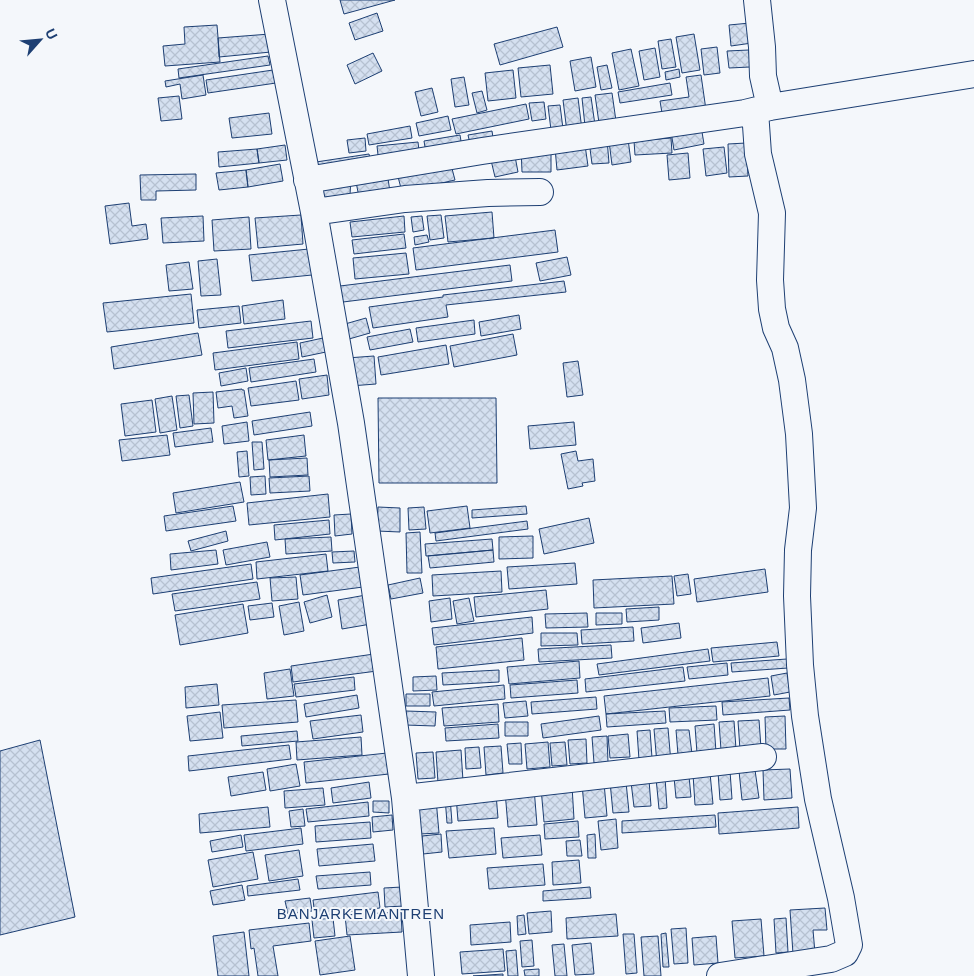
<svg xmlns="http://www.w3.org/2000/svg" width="974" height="976" font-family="Arial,sans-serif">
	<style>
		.building { fill: url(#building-cross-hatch); stroke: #1d3f73 }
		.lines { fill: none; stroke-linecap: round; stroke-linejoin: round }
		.minor-casing { stroke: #1d3f73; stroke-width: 28 }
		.minor { stroke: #f4f7fb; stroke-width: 26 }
		.labels { text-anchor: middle; stroke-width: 4; stroke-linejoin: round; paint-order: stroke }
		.quarter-label { font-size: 15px; letter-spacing: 1px; fill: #1d3f73; stroke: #f4f7fb }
	</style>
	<defs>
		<pattern id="building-cross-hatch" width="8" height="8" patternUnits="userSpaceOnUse" patternTransform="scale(1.25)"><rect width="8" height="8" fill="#d5e0f0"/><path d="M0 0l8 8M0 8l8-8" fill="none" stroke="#b6c1d1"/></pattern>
	</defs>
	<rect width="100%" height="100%" fill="#f4f7fb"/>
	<!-- building -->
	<path class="building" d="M340 0H395L344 14Z
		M377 13 383 31 355 40 349 23Z
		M750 23 752 43 731 46 729 25Z
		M217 25 220 62 165 66 163 46 185 44 184 27Z
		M557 27 563 47 500 65 494 44Z
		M270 34 271 52 219 57 218 38Z
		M694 34 700 70 682 73 676 37Z
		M671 39 676 67 662 69 658 41Z
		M717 47 720 73 704 75 701 49Z
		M655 48 660 77 644 80 639 51Z
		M631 49 639 86 619 90 612 53Z
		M749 50 750 67 729 68 727 51Z
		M373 53 382 71 355 84 347 65Z
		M268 56 270 65 179 78 178 69Z
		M591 57 596 87 575 91 570 61Z
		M550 65 553 94 521 97 518 68Z
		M607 65 612 88 601 90 597 67Z
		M679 69 680 77 666 80 665 72Z
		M273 70 276 83 208 93 206 80Z
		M513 70 516 98 488 101 485 73Z
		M203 75 206 95 182 99 180 84 166 87 165 81Z
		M701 75 707 117 663 119 660 101 689 97 686 77Z
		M464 77 469 105 455 107 451 79Z
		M670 83 672 95 620 103 618 92Z
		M432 88 438 112 421 116 415 92Z
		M482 91 487 110 477 113 472 93Z
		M612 93 616 121 599 123 595 95Z
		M179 96 182 119 161 121 158 98Z
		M591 97 595 125 585 126 582 98Z
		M578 98 582 130 567 132 563 100Z
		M544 102 546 119 532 121 529 103Z
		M526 104 529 119 456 134 452 119Z
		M560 105 563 129 551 130 548 106Z
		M269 113 272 134 232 138 229 118Z
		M448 116 451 130 419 136 416 123Z
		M410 126 412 138 369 145 367 134Z
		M701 126 704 144 674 150 671 132Z
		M492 131 494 144 471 148 468 135Z
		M460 135 463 153 427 159 424 141Z
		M365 138 366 151 349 153 347 140Z
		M671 138 672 153 635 155 634 141Z
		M607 139 609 163 592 164 589 141Z
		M628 139 631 162 612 165 609 141Z
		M418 142 420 159 379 164 377 146Z
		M746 143 748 176 729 177 728 144Z
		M285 145 287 160 259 163 257 149Z
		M585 145 588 166 557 170 555 148Z
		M521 147H551V172H522Z
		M724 147 727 173 706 176 703 149Z
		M257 149 259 163 219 167 218 152Z
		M514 151 518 172 495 177 490 156Z
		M688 153 690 178 669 180 667 155Z
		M369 154 372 168 318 176 316 162Z
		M450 161 455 180 402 192 397 173Z
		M280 164 283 181 248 187 246 170Z
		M246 170 248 187 219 190 216 173Z
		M387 172 390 192 359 197 355 177Z
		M196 174V190L156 191V200H141L140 175Z
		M351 177 350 195 320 198V180Z
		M129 203 132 226 146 224 148 239 110 244 105 206Z
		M492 212 494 238 448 242 445 216Z
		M301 215 303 244 258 248 255 218Z
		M441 215 444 238 430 240 427 216Z
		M203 216 204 241 163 243 161 218Z
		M404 216 405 232 352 237 350 222Z
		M422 216 424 230 413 232 411 217Z
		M249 217 251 249 214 251 212 220Z
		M555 230 558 252 416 270 413 248Z
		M404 234 406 248 354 254 352 240Z
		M427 235 429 242 415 245 414 237Z
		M309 249 312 275 252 281 249 255Z
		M406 253 409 274 355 279 353 258Z
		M567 257 571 275 540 281 536 263Z
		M217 259 221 295 201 296 198 261Z
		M189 262 193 289 169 291 166 265Z
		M510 265 512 281 343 302 340 286Z
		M564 281 566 292 446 305 448 317 373 328 369 307 443 297V295Z
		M191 294 194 323 107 332 103 303Z
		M283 300 285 319 244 324 242 306Z
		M239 306 241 323 199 328 197 310Z
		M519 315 521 329 481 336 479 322Z
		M366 318 370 333 349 339 345 324Z
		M474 320 475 334 418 342 416 328Z
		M311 321 313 338 228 348 226 331Z
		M410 329 413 342 370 350 367 337Z
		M198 333 202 355 114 369 111 347Z
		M513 334 517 355 454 367 450 346Z
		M323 338 326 352 302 357 300 343Z
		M297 342 299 359 215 370 213 353Z
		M446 345 449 364 381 375 378 357Z
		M374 356 376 384 350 386 347 358Z
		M314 359 316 372 251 382 249 368Z
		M578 361 583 395 567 397 563 363Z
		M246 368 248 381 221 386 219 373Z
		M327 375 329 395 302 399 299 379Z
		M296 381 299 400 251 406 248 388Z
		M242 389V390H244L248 416 234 418 232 406 218 408 216 392Z
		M213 392 214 423 194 424 193 393Z
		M189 395 193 426 180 428 176 396Z
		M172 396 177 430 160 433 155 399Z
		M378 398H496L497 483H379Z
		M152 400 156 432 125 436 121 404Z
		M310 412 312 426 254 435 252 421Z
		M247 422 249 441 224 444 222 426Z
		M574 422 576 445 530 449 528 426Z
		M211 428 213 442 175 447 173 433Z
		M167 435 170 455 122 461 119 440Z
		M304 435 306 456 268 460 266 440Z
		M252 442H262L264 469 254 470Z
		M247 451 249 476 239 477 237 452Z
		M576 451 578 461 593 459 595 481 582 483 583 486 568 489 561 454Z
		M307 458 308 475 270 477 269 460Z
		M265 476 266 494 251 495 250 477Z
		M309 476 310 491 270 493 269 478Z
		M240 482 244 502 176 513 173 493Z
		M328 494 330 517 249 525 247 503Z
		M233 506 236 521 166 531 164 516Z
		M467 506 470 528 430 533 427 511Z
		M526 506 527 514 472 518V510Z
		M378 507 400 508V532L377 531Z
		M424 507 426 529 409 530 408 508Z
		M351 514 352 534 335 536 334 515Z
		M589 518 594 543 544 554 539 529Z
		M329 520 330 534 275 540 274 525Z
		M527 521 528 529 436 541 435 533Z
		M226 531 228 541 191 551 188 541Z
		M420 532 422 573H407L406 533Z
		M533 536V558L499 559V537Z
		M331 537 332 551 286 554 285 539Z
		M492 539 493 550 426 556 425 544Z
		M267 542 270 557 226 565 223 550Z
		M216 550 218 564 171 570 170 554Z
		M493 550 494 562 430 568 428 556Z
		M354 551 355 562 333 563 332 552Z
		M326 554 328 571 257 579 256 562Z
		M575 563 577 584 509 589 507 567Z
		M251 564 253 579 153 594 151 578Z
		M360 567 363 587 303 595 300 575Z
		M765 569 768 592 697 602 694 579Z
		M501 571 502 592 433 596 432 575Z
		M688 574 691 594 677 596 674 576Z
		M672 576 674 604 594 608 593 580Z
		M296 577 298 599 272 601 270 578Z
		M420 578 423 593 391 599 388 585Z
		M257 582 260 599 175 611 172 594Z
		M546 590 548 609 476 617 474 597Z
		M327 595 332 617 310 623 304 602Z
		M366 595 371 624 342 629 338 600Z
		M450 598 452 619 431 622 429 601Z
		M469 598 474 621 457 624 453 601Z
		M299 602 304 631 284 635 279 606Z
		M272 603 274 617 250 620 248 606Z
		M243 604 248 633 180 645 175 615Z
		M659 607V620L627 622 626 609Z
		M587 613 588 627 546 628 545 614Z
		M596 613H622V624L596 625Z
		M532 617 533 633 434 645 432 628Z
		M679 623 681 638 643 643 641 628Z
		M633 627 634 641 582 644 581 630Z
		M541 633H577L578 645 541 646Z
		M522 638 524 660 438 669 436 647Z
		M777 642 779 656 713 662 711 648Z
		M611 645 612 658 539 662 538 649Z
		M708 649 710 661 599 675 597 664Z
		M374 654 377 671 293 682 291 666Z
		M787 659 788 668 732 672 731 663Z
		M579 661 580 678 509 684 507 667Z
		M727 663 728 675 689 679 687 667Z
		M683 667 685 681 586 692 585 679Z
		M290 669 294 696 267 699 264 673Z
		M499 670V682L443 685 442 673Z
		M787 673 790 692 774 695 771 676Z
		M436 676 437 690 413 691V677Z
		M354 677 355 690 296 697 294 684Z
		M768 678 770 696 606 714 604 696Z
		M577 680 578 693 511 698 510 685Z
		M217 684 219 705 186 708 185 687Z
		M504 685 505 699 434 706 432 692Z
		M406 694H430V706H406Z
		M357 695 359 708 306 717 304 704Z
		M596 697 597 709 532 714 531 702Z
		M789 698 790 710 723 715 722 702Z
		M296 700 298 722 224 728 222 705Z
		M526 701 528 716 505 718 503 703Z
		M498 704 499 722 444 726 442 708Z
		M716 706 717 720 670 722 669 708Z
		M406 711 436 712 435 726 405 725Z
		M665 711 666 723 607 727 606 714Z
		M220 712 223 738 190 741 187 716Z
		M361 715 363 732 313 739 310 721Z
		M599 716 601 730 543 738 541 724Z
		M785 716 786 749H766L765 717Z
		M759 720 761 748 740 750 738 721Z
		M734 721 736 749 721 750 719 722Z
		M505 722H528V736H505Z
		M498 724 499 738 446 741 445 728Z
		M714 724 716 752 697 753 695 726Z
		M668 728 671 763 657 764 654 729Z
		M650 730 652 758 639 760 637 731Z
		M676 730H689L692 754 678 755Z
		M297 731 298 741 242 746 241 736Z
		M628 734 630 757 610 758 608 736Z
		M607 736 608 762 594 763 592 737Z
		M361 737 362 755 297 760 296 742Z
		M586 739 587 763 570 764 568 740Z
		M40 740 75 917 0 935V751Z
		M548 742 550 767 527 769 525 744Z
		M565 742 567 765 552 766 550 743Z
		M521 743 522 764H509L507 744Z
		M289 745 291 759 189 771 188 756Z
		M501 746 503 773 486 775 484 747Z
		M479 747 481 768 466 769 465 748Z
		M461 750 463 781 438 783 436 752Z
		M433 752 435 778 418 779 416 753Z
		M387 753 389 774 306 783 304 762Z
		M296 764 300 786 270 791 267 769Z
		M790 769 792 798 764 800 763 770Z
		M755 770 759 798 742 800 739 771Z
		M730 771 732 799 720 800 718 772Z
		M263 772 266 790 231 796 228 777Z
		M710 773 713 804 695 805 693 774Z
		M689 776 691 797 676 798 674 777Z
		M665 777 667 808 659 809 656 778Z
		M649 780 651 806 634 807 631 782Z
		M369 782 371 798 333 803 331 788Z
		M610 782H626L629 812 613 813Z
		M604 783 607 816 585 818 582 784Z
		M572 786 574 819 544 822 541 788Z
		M323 788 325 805 285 808 284 791Z
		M534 788 537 825 508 827 505 791Z
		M496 794 498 818 458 821 456 796Z
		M445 797H450L452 823H447Z
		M436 799 439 833 420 834 418 800Z
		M373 801H389V813L373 812Z
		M368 802 369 816 308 822 306 809Z
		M268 807 270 827 200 833 199 814Z
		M798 807 799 828 719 834 718 813Z
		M303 809 305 826 291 827 289 811Z
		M392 815 393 830 373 832 372 817Z
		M715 815 716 827 622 833V821Z
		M616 819 618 848 601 850 598 821Z
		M578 821 579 837 545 839 544 824Z
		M370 822 371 838 316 842 315 826Z
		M301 828 303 844 246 851 244 835Z
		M494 828 496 854 449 858 446 831Z
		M441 834 442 852 423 854 422 836Z
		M595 834 596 858H588L587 835Z
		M241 835 243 847 212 852 210 841Z
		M540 835 542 855 503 858 501 838Z
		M580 840 582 856H567L566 841Z
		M373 844 375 861 319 866 317 849Z
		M299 850 303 876 269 881 265 855Z
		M253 852 258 879 213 887 208 860Z
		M579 860 581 883 553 885 552 862Z
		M543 864 545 885 489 889 487 868Z
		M370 872 371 885 318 889 316 876Z
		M298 879 300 890 248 896 247 886Z
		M242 885 245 900 213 905 210 891Z
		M402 887 404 906 385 907 384 888Z
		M590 887 591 898 543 901V891Z
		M378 892 380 908 315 916 313 900Z
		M310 898 312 911 288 914 285 901Z
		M825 908 827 930H813L815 953 793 954 790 910Z
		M551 911 552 932 529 934 527 913Z
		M401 912 402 932 347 935 345 915Z
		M616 914 618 936 567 939 566 918Z
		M524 915 526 934 518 935 517 916Z
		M333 918 335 936 314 938 312 920Z
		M786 918 788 952 776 953 774 919Z
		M761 919 764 956 735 958 732 921Z
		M510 922 511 942 471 945 470 925Z
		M309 923 311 941 273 946 278 976H258L254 948 251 949 249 930Z
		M686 928 688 963 674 964 671 929Z
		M244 932 249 976H218L213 936Z
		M666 933 669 967H663L661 934Z
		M623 934H634L637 973 626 974Z
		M350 936 355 970 320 975 315 941Z
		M658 936 661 976H644L641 937Z
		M716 936 718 963 694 965 692 938Z
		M532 940 534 966 522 967 520 941Z
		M591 943 594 974 575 975 572 945Z
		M564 944 567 976H555L552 945Z
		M503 949 505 971 462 974 460 952Z
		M516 950 518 976H508L506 951Z
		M539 969V976H525L524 970Z
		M503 974V976H473Z"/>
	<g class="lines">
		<defs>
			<path id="minor" d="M272 0 314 212 351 423 405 798 421 976
				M757 0 762 47 763 76 770 107
				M307 180 482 151 745 113 770 107 974 74
				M314 212 405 199 488 193 540 192
				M405 798 763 757
				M720 976 831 959 845 953 849 945 841 898 818 799 805 716 800 665 797 596 798 550 803 508 799 434 792 380 785 348 776 328 772 309 770 280 772 213 758 154 755 111"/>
		</defs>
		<!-- minor casing -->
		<use href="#minor" class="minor-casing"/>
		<!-- minor -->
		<use href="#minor" class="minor"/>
	</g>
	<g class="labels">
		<!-- quarter labels -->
		<g class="quarter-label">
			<text x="361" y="919">BANJARKEMANTREN</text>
		</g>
	</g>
	<!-- north arrow -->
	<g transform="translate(40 40) rotate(63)" stroke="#f4f7fb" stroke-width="4" paint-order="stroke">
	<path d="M0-4L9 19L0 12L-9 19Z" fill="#1d3f73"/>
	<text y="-8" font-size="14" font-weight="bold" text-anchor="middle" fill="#1d3f73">U</text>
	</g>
</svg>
